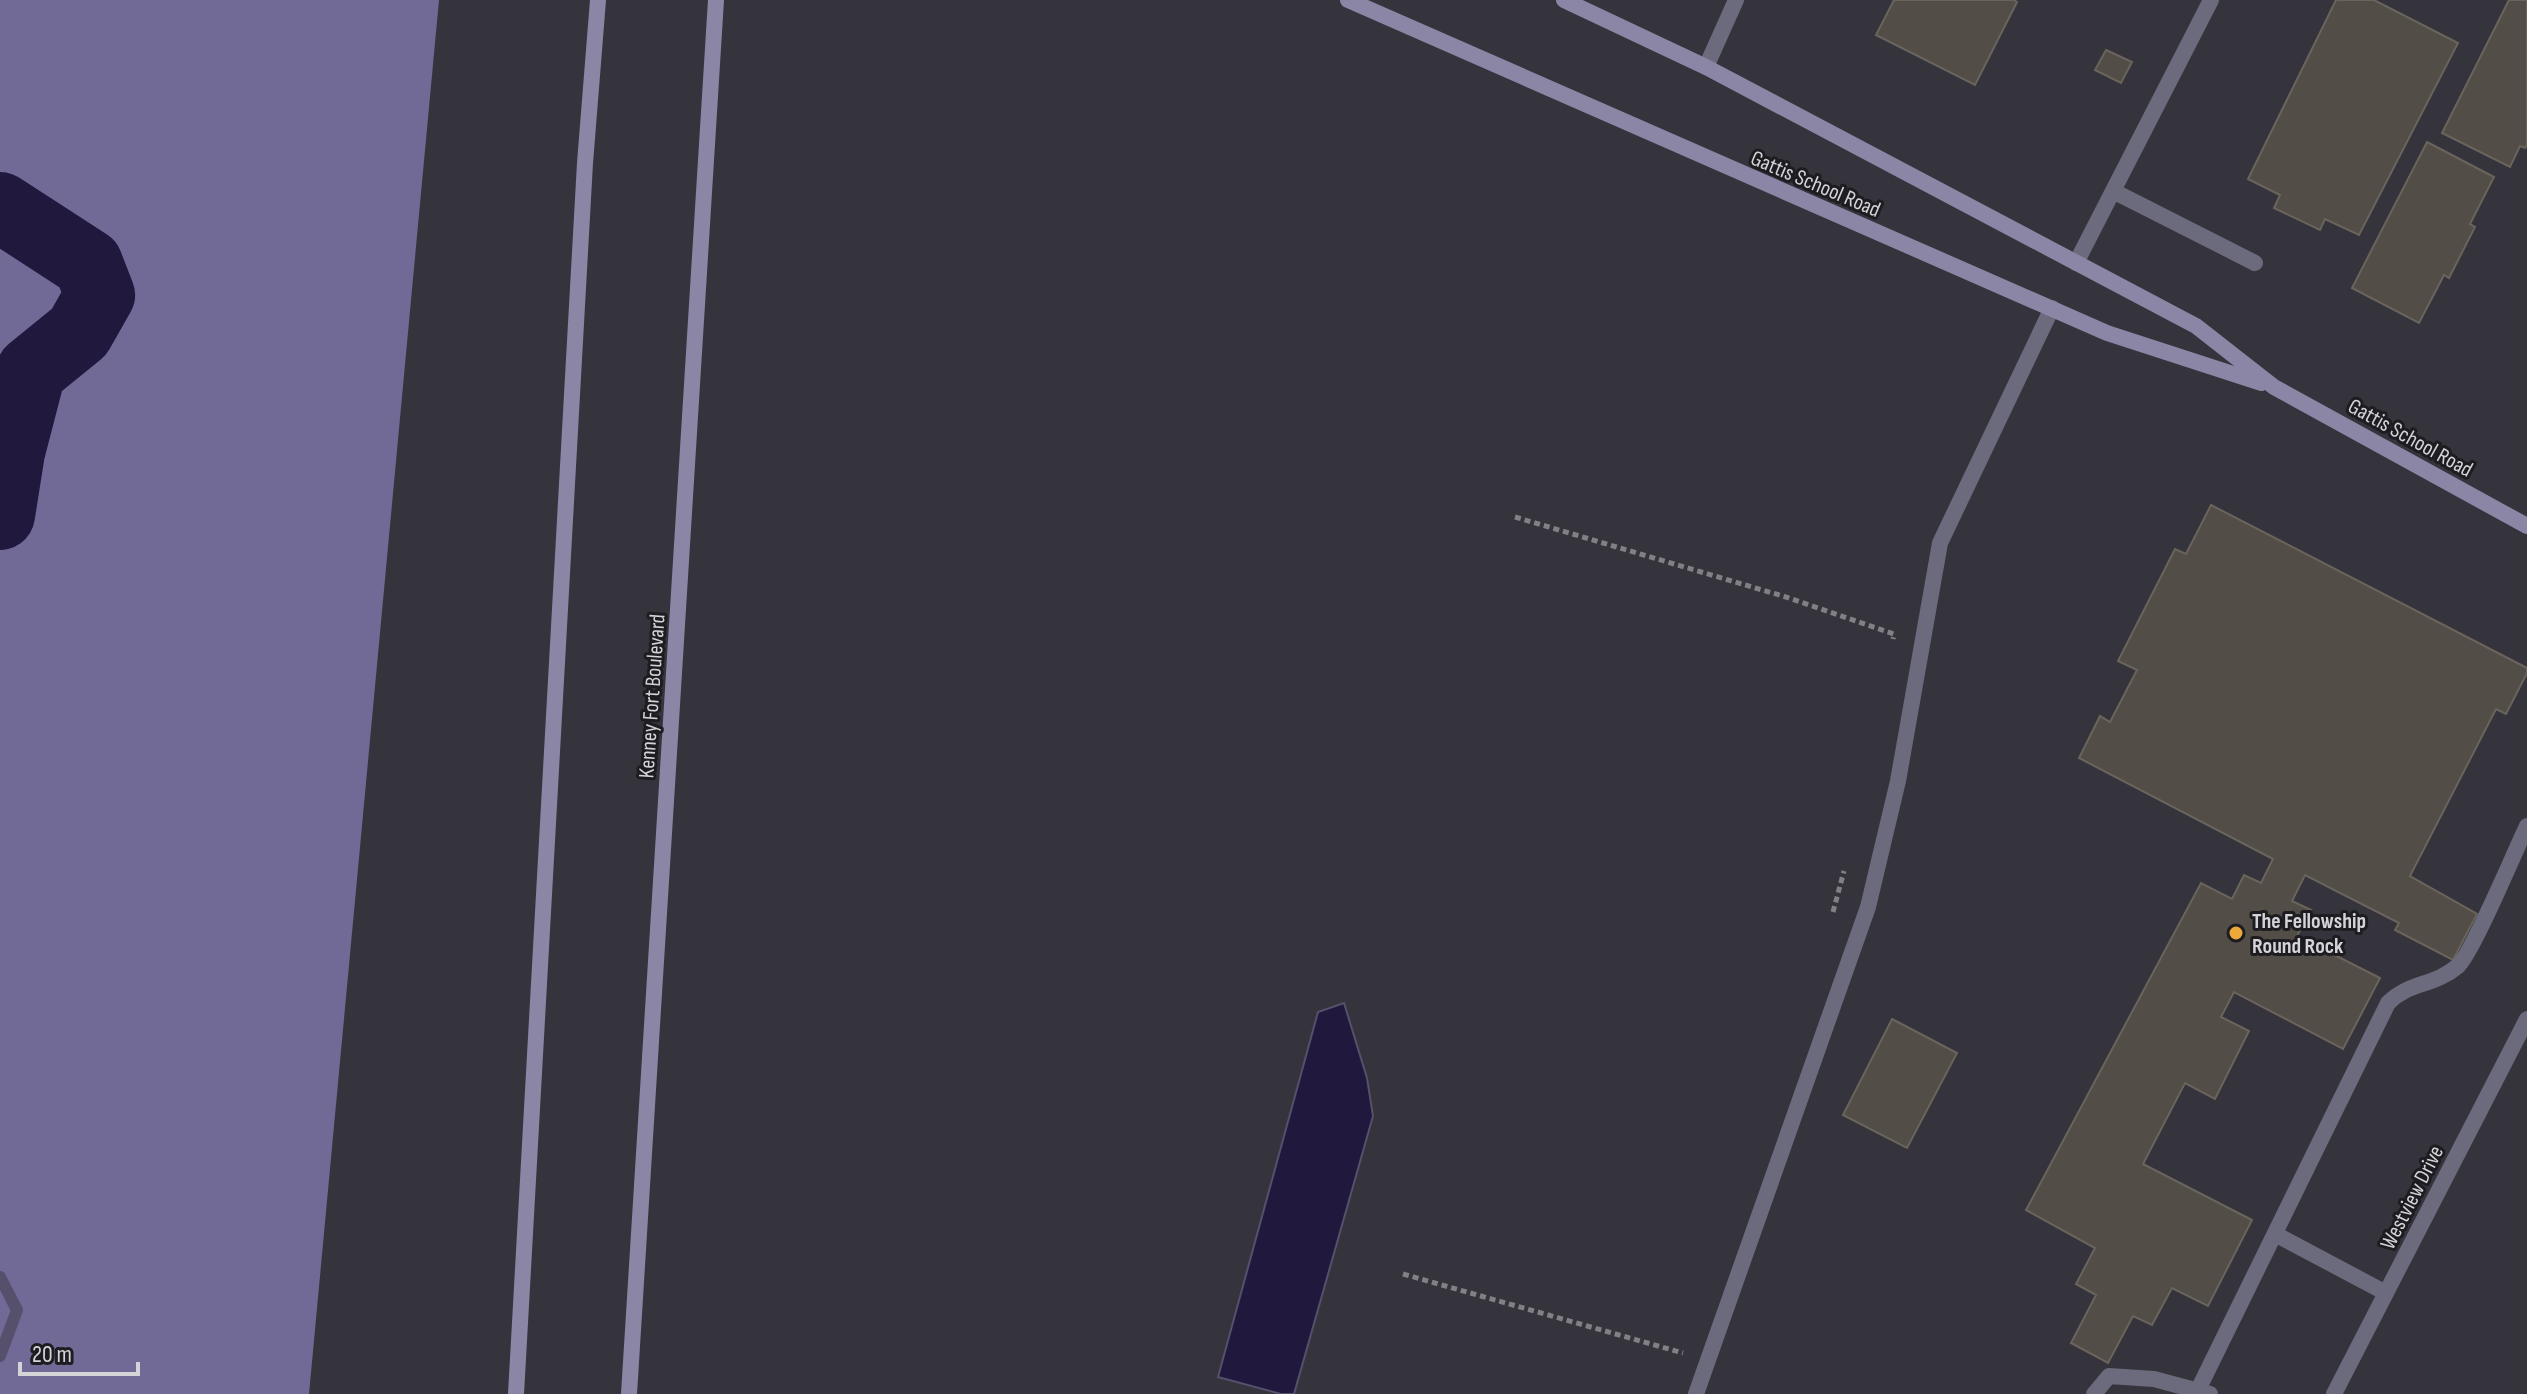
<svg xmlns="http://www.w3.org/2000/svg" width="2527" height="1394" font-family="'Sofia Sans Condensed',sans-serif">
	<style>
		.forest { fill: #716a96 }
		.water { fill: #21183e; stroke: #57506c; stroke-width: 2 }
		.lines { fill: none; stroke-linecap: round; stroke-linejoin: round }
		.stream { stroke: #57506c; stroke-width: 12 }
		.river { stroke: #21183e; stroke-width: 70 }
		.building { fill: #524d46; stroke: #6a645d; stroke-width: 2 }
		.path { stroke: #818086; stroke-width: 5; stroke-dasharray: 6 4; stroke-linecap: butt }
		.lane { stroke: #6c6a7d; stroke-width: 16 }
		.street { stroke: #6c6a7d; stroke-width: 16 }
		.secondary { stroke: #8b86a6; stroke-width: 16 }
		.poi-dot { fill: #eda83c; stroke: #1d1c20; stroke-width: 3 }
		.labels { text-anchor: middle; stroke-width: 6; stroke-linejoin: round; paint-order: stroke }
		.street-label { font-size: 22px; fill: #d4d3d8; stroke: #1d1c20 }
		.poi-label { font-size: 22px; font-weight: bold; fill: #d4d3d8; stroke: #1d1c20; text-anchor: start }
	</style>
	<rect width="100%" height="100%" fill="#35343c"/>
	<!-- forest -->
	<path class="forest" d="M0 0H439L309 1394H0Z"/>
	<!-- water -->
	<path class="water" d="M1344 1003 1367 1078 1373 1116 1294 1394H1281L1218 1377 1318 1012Z"/>
	<g class="lines">
		<!-- stream -->
		<path class="stream" d="M0 1277 17 1310 0 1356"/>
		<!-- river -->
		<path class="river" d="M0 207 88 264 100 295 79 332 31 371 10 452 0 515"/>
	</g>
	<!-- building -->
	<path class="building" d="M1894 0H2014L2017 2 1975 85 1876 35Z
		M2336 0H2374L2458 43 2359 235 2325 219 2320 230 2274 208 2280 195 2248 179Z
		M2509 0H2527V145L2525 148 2520 146 2510 167 2442 133Z
		M2106 50 2132 62 2121 83 2095 70Z
		M2427 142 2494 177 2470 224 2475 227 2449 278 2444 275 2419 323 2352 288Z
		M2211 505 2527 668V673L2506 714 2496 709 2410 876 2477 914 2453 960 2395 930 2399 923 2305 875 2292 901 2311 910 2297 936 2380 978 2343 1049 2234 992 2221 1017 2249 1031 2215 1099 2185 1083 2143 1164 2252 1220 2208 1306 2172 1288 2152 1325 2133 1316 2108 1363 2071 1343 2096 1295 2076 1284 2095 1248 2026 1210 2201 883 2232 899 2244 875 2261 883 2273 859 2079 758 2100 716 2110 722 2137 670 2118 661 2175 549 2186 554Z
		M1892 1019 1957 1053 1907 1148 1843 1115Z"/>
	<g class="lines">
		<!-- path -->
		<path class="path" d="M1515 517 1786 597 1894 634 1893 639
			M1833 912 1844 871
			M1403 1274 1683 1353"/>
		<!-- lane -->
		<path class="lane" d="M2113 191 2255 263
			M2076 263 2211 0
			M2275 1234 2386 1293
			M1696 1394 1868 907 1898 781 1940 543 2052 308
			M2094 1394 2109 1376 2154 1379 2210 1394
			M2196 1394 2388 1003C2410 981 2433 987 2458 966 2472 954 2515 851 2527 826"/>
		<!-- street -->
		<path class="street" d="M1706 67 1736 0
			M2334 1394 2527 1019"/>
		<!-- secondary -->
		<path class="secondary" d="M1348 0 2107 333 2261 383
			M1564 0 1706 67 2196 326 2274 387 2527 526
			M516 1394 585 163 598 0
			M629 1394 716 0"/>
	</g>
	<!-- markers -->
	<circle class="poi-dot" cx="2236" cy="933" r="8"/>
	<g class="labels">
		<!-- street labels -->
		<g class="street-label">
			<text transform="translate(1816 183) rotate(23)" y="8">Gattis School Road</text>
			<text transform="translate(2411 437) rotate(29)" y="8">Gattis School Road</text>
			<text transform="translate(651 696) rotate(-86)" y="8">Kenney Fort Boulevard</text>
			<text transform="translate(2411 1197) rotate(-63)" y="8">Westview Drive</text>
		</g>
		<!-- poi labels -->
		<g class="poi-label">
			<text x="2252" y="928">The Fellowship<tspan x="2252" dy="25">Round Rock</tspan></text>
		</g>
	</g>
	<!-- scale -->
	<path d="M20 1362v12h118v-12" fill="none" stroke="#d4d3d8" stroke-width="4"/>
	<text x="32" y="1362" font-size="24" fill="#d4d3d8" stroke="#1d1c20" stroke-width="6" paint-order="stroke">20 m</text>
</svg>
